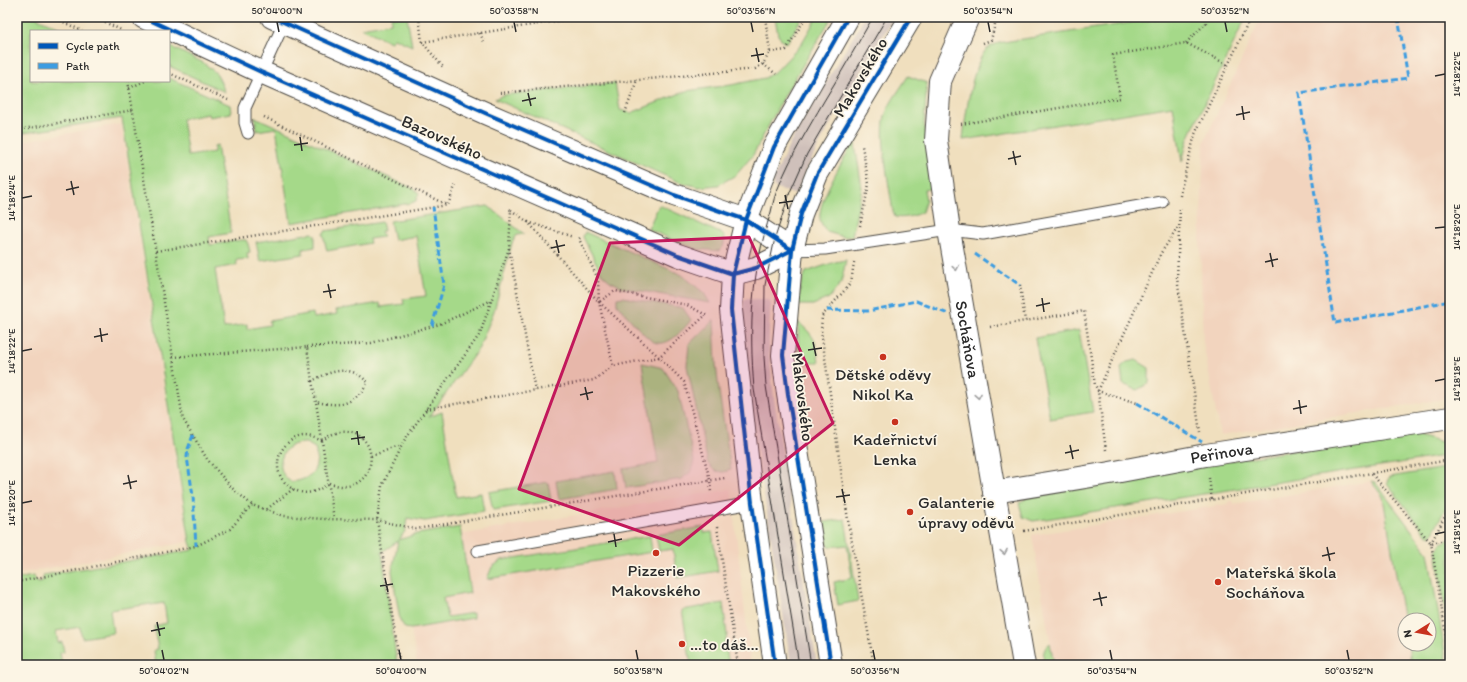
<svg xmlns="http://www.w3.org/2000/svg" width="1467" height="682" font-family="Itim,sans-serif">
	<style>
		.built { fill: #f2d4be }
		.industrial { fill: #cfc0ba }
		.green { fill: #a5d989; stroke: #68825a; fill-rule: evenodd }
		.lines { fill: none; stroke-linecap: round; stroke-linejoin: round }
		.lane-casing { stroke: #494641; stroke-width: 13 }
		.street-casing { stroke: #494641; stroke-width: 24 }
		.secondary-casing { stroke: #494641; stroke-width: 24 }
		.path { stroke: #494641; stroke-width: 2.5; stroke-dasharray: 1 3; stroke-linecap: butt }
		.lane { stroke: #fff; stroke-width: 11 }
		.street { stroke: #fff; stroke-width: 22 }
		.secondary { stroke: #fff; stroke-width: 22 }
		.tram { stroke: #2b2b2b; stroke-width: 1 }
		.quiet { stroke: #3d9ce1; stroke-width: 3; stroke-dasharray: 6 3; stroke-linecap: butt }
		.cycleway-casing { stroke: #fcf5e5; stroke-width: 6 }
		.cycleway { stroke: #0057b8; stroke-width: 4 }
		.oneway { stroke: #a0a0a0 }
		.marked { fill: #c2185b; fill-opacity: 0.2; stroke: #c2185b; stroke-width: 3; stroke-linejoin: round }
		.ticks { fill: none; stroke: #2b2b2b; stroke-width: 1.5 }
		.poi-dot { fill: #c8321e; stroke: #fcf5e5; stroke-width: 1.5 }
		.labels { text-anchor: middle; stroke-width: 3.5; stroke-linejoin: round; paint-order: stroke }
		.street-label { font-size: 17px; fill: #2b2b2b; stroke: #fcf5e5 }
		.poi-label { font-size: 17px; fill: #2b2b2b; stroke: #fcf5e5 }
		.neatline { fill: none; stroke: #2b2b2b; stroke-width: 1.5 }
		.ticks-label { font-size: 10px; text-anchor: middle; fill: #2b2b2b }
	</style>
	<rect width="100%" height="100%" fill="#fcf5e5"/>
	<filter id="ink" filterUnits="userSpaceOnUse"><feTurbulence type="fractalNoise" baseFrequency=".025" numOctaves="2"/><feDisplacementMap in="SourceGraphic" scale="8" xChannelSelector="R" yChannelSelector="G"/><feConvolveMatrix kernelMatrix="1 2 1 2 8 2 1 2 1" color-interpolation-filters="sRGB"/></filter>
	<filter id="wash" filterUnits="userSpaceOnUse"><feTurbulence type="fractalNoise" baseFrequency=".012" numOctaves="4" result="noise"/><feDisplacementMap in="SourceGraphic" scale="16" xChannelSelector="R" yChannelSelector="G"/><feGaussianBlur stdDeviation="0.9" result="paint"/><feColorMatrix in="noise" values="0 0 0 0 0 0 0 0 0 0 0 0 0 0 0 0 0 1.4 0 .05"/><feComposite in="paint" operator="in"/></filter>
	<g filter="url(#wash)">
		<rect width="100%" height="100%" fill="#f0dfbe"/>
		<!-- built -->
		<path class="built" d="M1261 17H1450V398L1220 435 1203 341 1200 238 1204 142Z
			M121 124 188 542 17 574V142Z
			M1371 481 1383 497 1405 628V644H1408L1411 665H1054L1032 535 1228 504V502L1233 501 1234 504Z
			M731 489 751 665H417L402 571 453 536Z"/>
		<!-- industrial -->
		<path class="industrial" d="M865 17H894L826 132 805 172 797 192 793 194 774 187 772 182 792 139Z
			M747 299 769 300 771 304 769 327V351L774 399 817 665H791L748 393 743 332V301Z"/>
		<!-- green -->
		<path class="green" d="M17 17H35L67 31H31V81H169V78L230 105 231 113 209 117 208 114 182 119 188 156 214 152V146L217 145 231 233 209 237 210 245 241 240H246L248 244 250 252 247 253 248 259 236 260 237 265 215 269 224 328 247 324V329L270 325 269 321 313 313 314 318 337 314 336 310 380 303 381 307 404 304 403 299 426 296 416 236 394 240 390 221 488 206 524 234 517 235 512 243 494 311 479 348 429 417 442 412 456 497 481 493 484 511 425 521 407 518 405 531 399 540 417 534 460 527 470 593 443 598 447 617 473 613V618L411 629 405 628 400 620 392 571 398 541 382 552 397 665H156L154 650 158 649 154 626 167 623 164 603 151 605V604L110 610 113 633 82 638 80 627 56 631 58 643 62 642 64 652 60 653 62 665H17V579L33 576 38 583 42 582 44 575 193 550 190 542 122 118 17 134ZM306 443 315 448C320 468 313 479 292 482 290 481 286 479 285 477 276 465 282 447 296 444 299 443 303 443 306 443Z
			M391 17H407L412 46 394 38 391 42 361 28 391 23Z
			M775 17H802L787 43 783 42 778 35Z
			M817 17H832L786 93 753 155 736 175 718 185 699 187 679 182 495 99 503 95 615 83 620 110 631 113 686 91 731 85 765 78 777 70 800 46Z
			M1169 17H1246L1188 139 1182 162 1173 106 963 140C965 119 972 61 988 48 992 45 998 43 1003 42Z
			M169 46 204 63 217 74 225 92 169 66Z
			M908 76 927 83 924 123 933 188 924 190 926 200 922 212C914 216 904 219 895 217L893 212C890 190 878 132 886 113 891 100 901 88 908 76Z
			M255 117 414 189 419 193 416 201 411 203 291 223 276 128 257 131Z
			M853 143 855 144 862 188 852 236 844 237 827 232C824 228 820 222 820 218 818 200 844 159 853 143Z
			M659 205 722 234 725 238 723 247 719 251 697 249 678 242 648 229Z
			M382 222 384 231H381L383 237 369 239 370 243 327 251 323 234 325 231Z
			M585 232 682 275 704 293 710 303 624 288 610 281 602 274 583 237Z
			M313 233 315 235V247L303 249V254L260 261 256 242Z
			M846 260 841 283 829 298 813 305H798L801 284 806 272 835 262Z
			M623 297 683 308 691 320C683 330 668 348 654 342 644 337 625 313 617 304V298Z
			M714 320 716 364 719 392 731 470 723 472 715 471 708 464 687 366 689 344Z
			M798 322C815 336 816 341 819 362L799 365Z
			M1079 330 1093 412 1050 419 1035 338Z
			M1136 360 1149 368V383L1137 390 1123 384 1121 367 1127 362Z
			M642 363 663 368 678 391 694 460 691 472 681 479 626 488 623 469 658 463Z
			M1409 432 1445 443 1450 442V455L1033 521 1023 517 1019 503 1036 492Z
			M1450 467V500L1431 536 1426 534 1387 483 1388 479 1390 477Z
			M615 471 617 489 559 499 556 481Z
			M1371 481 1375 482 1428 552 1447 665H1411L1408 644H1429V620H1405V628L1383 497Z
			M548 482 551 501 493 510 489 492Z
			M845 519 858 601 838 605 834 582 852 578 847 545 828 547 824 522Z
			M703 527 704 533 712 532 718 571 677 578 673 549 659 551 656 535Z
			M650 536 652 552 487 579 492 567 502 560Z
			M1450 539V643L1436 550 1442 543Z
			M723 603 727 635 725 642 729 665H691L682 610Z
			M1050 643 1054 665H1044C1043 655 1042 650 1050 643Z"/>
	</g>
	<g filter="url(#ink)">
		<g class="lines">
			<defs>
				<path id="lane" d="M248 133 245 123V108L284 23
					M792 250 825 249 949 230 983 234 1162 202
					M478 551 752 503"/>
				<g id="street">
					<path d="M143 17 261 72 678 255 733 274 756 268 792 250 746 220 674 195 485 113 272 17"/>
					<path id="s1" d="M968 17 940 81 936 140 949 230 1024 665"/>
					<path id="s2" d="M994 492 1110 473 1206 455 1450 418"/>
				</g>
				<path id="secondary" d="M775 665 752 503 731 310 733 274 746 220 774 147 848 17
					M831 665 788 394 783 355 792 250 801 214 817 174 911 17"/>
			</defs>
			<!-- lane casing -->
			<use href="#lane" class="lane-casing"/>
			<!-- street casing -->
			<use href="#street" class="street-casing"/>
			<!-- secondary casing -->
			<use href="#secondary" class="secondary-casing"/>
			<!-- path -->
			<path class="path" d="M53 17 82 31
				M94 17 121 30V31
				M419 17 422 42 443 67
				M480 33 484 42
				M422 42 583 17
				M983 43 991 40 995 24
				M1186 43 1206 23 1204 17
				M770 52 786 50 806 17
				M763 64 776 74
				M169 73 228 100
				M128 81 183 419 207 459 232 488 252 505 284 516 323 519 377 520 416 529 725 478
				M129 88 145 81
				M500 93 755 69 763 64 770 52 765 17
				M625 113 637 80
				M264 117 447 205
				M961 124 1120 98 1113 55 1186 43 1228 65
				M17 130 133 110
				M1180 196 1181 189 1195 134 1251 17
				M1180 209 1177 278 1200 432
				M511 210 528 222 599 302 659 357 684 382 710 480 711 493
				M528 222 573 237
				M860 226 869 184 862 146
				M580 238 579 239 598 279 599 302 613 366
				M509 248 535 390
				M156 251 448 205 456 184
				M854 262 851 283 822 316 821 330 848 520 874 665
				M1020 285 1025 321
				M990 327 1084 311 1095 385 1098 391 1137 403
				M307 347 371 343 440 324 490 301
				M173 357 307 347 312 381C325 374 340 367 355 373 360 375 364 379 368 382 354 405 342 407 316 402L322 441
				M312 381 316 402
				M426 409 594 380 613 366 659 357 706 315 687 305 615 291 599 302
				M322 441C316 438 310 436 304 436 289 437 277 451 278 466 278 482 296 496 312 492 319 490 324 487 329 483
				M1106 450 1098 391 1161 253 1179 226
				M371 456 401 445
				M1372 474 1431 543 1450 539
				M1209 478 1212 500
				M329 483C376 501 385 435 347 432 338 431 330 434 322 441L334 519
				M1450 507 1431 543 1450 660
				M267 509 293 489
				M717 527 738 665
				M1024 531 1450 460
				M17 582 196 546 230 529 252 505
				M400 665 377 520 382 486 405 439 480 334 509 248 511 210 509 209"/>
			<!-- lane -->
			<use href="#lane" class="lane"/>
			<!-- street -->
			<use href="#street" class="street"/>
			<!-- secondary -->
			<use href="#secondary" class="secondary"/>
			<!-- tram -->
			<path class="tram" d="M799 665 754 389C749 325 751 273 771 212 773 203 775 194 779 186 791 156 808 129 824 101 841 73 857 45 873 17
				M811 665 766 386 764 357 765 285 775 238 790 192 807 154 887 17"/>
			<!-- quiet -->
			<path class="quiet" d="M1398 17 1408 78 1299 93 1335 323 1450 301
				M975 254 1020 285
				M827 310 868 311 916 301 948 314
				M432 326 444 285 433 207
				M1137 403 1202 442
				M193 435 188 449 187 457 193 496 196 546"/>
			<defs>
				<path id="cycleway" d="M143 17 261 72 678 255 733 274
					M272 17 485 113 674 195 746 220 792 250
					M733 274 756 268 792 250
					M775 665 752 503 731 310 733 274 746 220 774 147 848 17
					M831 665 788 394 783 355 792 250 801 214 817 174 911 17"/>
			</defs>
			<!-- cycleway casing -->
			<use href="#cycleway" class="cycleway-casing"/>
			<!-- cycleway -->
			<use href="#cycleway" class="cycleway"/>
		</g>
		<!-- one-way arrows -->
		<defs><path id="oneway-chevron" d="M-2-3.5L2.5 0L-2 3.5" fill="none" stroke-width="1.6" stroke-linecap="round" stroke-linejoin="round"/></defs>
		<g class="oneway">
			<use href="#oneway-chevron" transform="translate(956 268) rotate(80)"/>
			<use href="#oneway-chevron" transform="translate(978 396) rotate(80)"/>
			<use href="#oneway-chevron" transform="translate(1004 552) rotate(80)"/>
		</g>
	</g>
	<!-- marked area -->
	<path class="marked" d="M749 237 833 423 679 545 519 489 610 243Z"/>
	<!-- ticks -->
	<path class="ticks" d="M277 22 279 32M514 22 516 32M751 22 753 32M988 22 990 32M1225 22 1227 32M756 48 759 62M751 56 764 54M1435 76 1445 74M528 93 531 106M522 101 536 98M1242 106 1244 120M1236 115 1250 112M300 137 302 151M294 145 308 143M1013 151 1016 165M1008 159 1021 156M71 181 74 195M66 190 79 187M785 195 788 209M22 198 32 196M779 203 793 201M1435 228 1445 227M556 240 559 253M551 248 565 245M1270 253 1273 267M1265 262 1278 259M328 284 331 298M323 292 336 290M1042 298 1044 312M1036 306 1050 303M100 328 102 342M94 337 108 334M813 342 816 356M808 350 822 348M22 351 32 349M1435 381 1445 379M585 387 588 400M580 395 593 392M1299 400 1301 414M1293 409 1307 406M357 431 359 445M351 439 365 437M1070 445 1073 459M1065 453 1079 450M128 475 131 489M123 484 137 481M842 489 845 503M836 497 850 495M22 503 32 501M614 534 616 547M1435 534 1445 532M608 542 622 539M1327 547 1330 561M1322 556 1335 553M385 578 388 592M380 586 393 584M1099 592 1102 606M1093 600 1107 597M157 622 160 636M151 631 165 628M162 650 164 660M399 650 401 660M636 650 638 660M873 650 875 660M1110 650 1112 660M1347 650 1349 660"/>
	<!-- markers -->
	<g class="poi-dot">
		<circle cx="883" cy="357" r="4"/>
		<circle cx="895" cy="422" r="4"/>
		<circle cx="910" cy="512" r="4"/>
		<circle cx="656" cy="553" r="4"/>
		<circle cx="1218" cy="582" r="4"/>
		<circle cx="682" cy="644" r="4"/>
	</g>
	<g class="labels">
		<!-- street labels -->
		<g class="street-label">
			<text transform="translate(860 77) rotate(-59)" y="6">Makovského</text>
			<text transform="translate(442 137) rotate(24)" y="6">Bazovského</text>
			<text dy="6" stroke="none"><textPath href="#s1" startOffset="331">Socháňova</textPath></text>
			<text transform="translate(803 397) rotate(83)" y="6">Makovského</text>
			<text dy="6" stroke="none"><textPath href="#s2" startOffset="231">Peřinova</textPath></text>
		</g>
		<!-- poi labels -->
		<g class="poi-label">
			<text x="883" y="380">Dětské oděvy<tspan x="883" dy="20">Nikol Ka</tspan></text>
			<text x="895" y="445">Kadeřnictví<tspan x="895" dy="20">Lenka</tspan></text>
			<text x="918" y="508" text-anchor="start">Galanterie<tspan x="918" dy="20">úpravy oděvů</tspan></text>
			<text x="656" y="576">Pizzerie<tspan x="656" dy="20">Makovského</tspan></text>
			<text x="1226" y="578" text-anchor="start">Mateřská škola<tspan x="1226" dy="20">Socháňova</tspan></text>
			<text x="690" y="650" text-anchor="start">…to dáš…</text>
		</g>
	</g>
	<!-- margin -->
	<rect width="1467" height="682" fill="none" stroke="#fcf5e5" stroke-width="44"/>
	<!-- legend -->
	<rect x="30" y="30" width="140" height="52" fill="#fcf5e5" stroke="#a8a49b"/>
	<rect x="38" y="43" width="20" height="6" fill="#0057b8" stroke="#a8a49b"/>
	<text x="66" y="50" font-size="12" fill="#2b2b2b">Cycle path</text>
	<rect x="38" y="63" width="20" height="6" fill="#3d9ce1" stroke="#a8a49b"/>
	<text x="66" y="70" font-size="12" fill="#2b2b2b">Path</text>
	<!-- north arrow -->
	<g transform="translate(1417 632) rotate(259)"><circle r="19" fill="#fcf5e5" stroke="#a8a49b"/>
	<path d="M0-3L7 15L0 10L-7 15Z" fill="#c8321e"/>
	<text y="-6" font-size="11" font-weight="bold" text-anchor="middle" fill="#2b2b2b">N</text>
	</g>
	<rect x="22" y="22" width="1423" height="638" class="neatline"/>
	<g class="ticks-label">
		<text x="277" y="14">50°04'00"N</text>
		<text x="514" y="14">50°03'58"N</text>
		<text x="751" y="14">50°03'56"N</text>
		<text x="988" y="14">50°03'54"N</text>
		<text x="1225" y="14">50°03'52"N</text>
		<text transform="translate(1456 74) rotate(-90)" y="4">14°18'22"E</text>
		<text transform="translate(11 198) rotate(-90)" y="4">14°18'24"E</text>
		<text transform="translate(1456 227) rotate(-90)" y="4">14°18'20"E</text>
		<text transform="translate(11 351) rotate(-90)" y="4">14°18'22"E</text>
		<text transform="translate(1456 379) rotate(-90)" y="4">14°18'18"E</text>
		<text transform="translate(11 503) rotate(-90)" y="4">14°18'20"E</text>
		<text transform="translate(1456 532) rotate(-90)" y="4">14°18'16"E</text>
		<text x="164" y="674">50°04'02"N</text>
		<text x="401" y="674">50°04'00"N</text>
		<text x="638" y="674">50°03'58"N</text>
		<text x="875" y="674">50°03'56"N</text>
		<text x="1112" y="674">50°03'54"N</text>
		<text x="1349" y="674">50°03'52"N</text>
	</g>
</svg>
